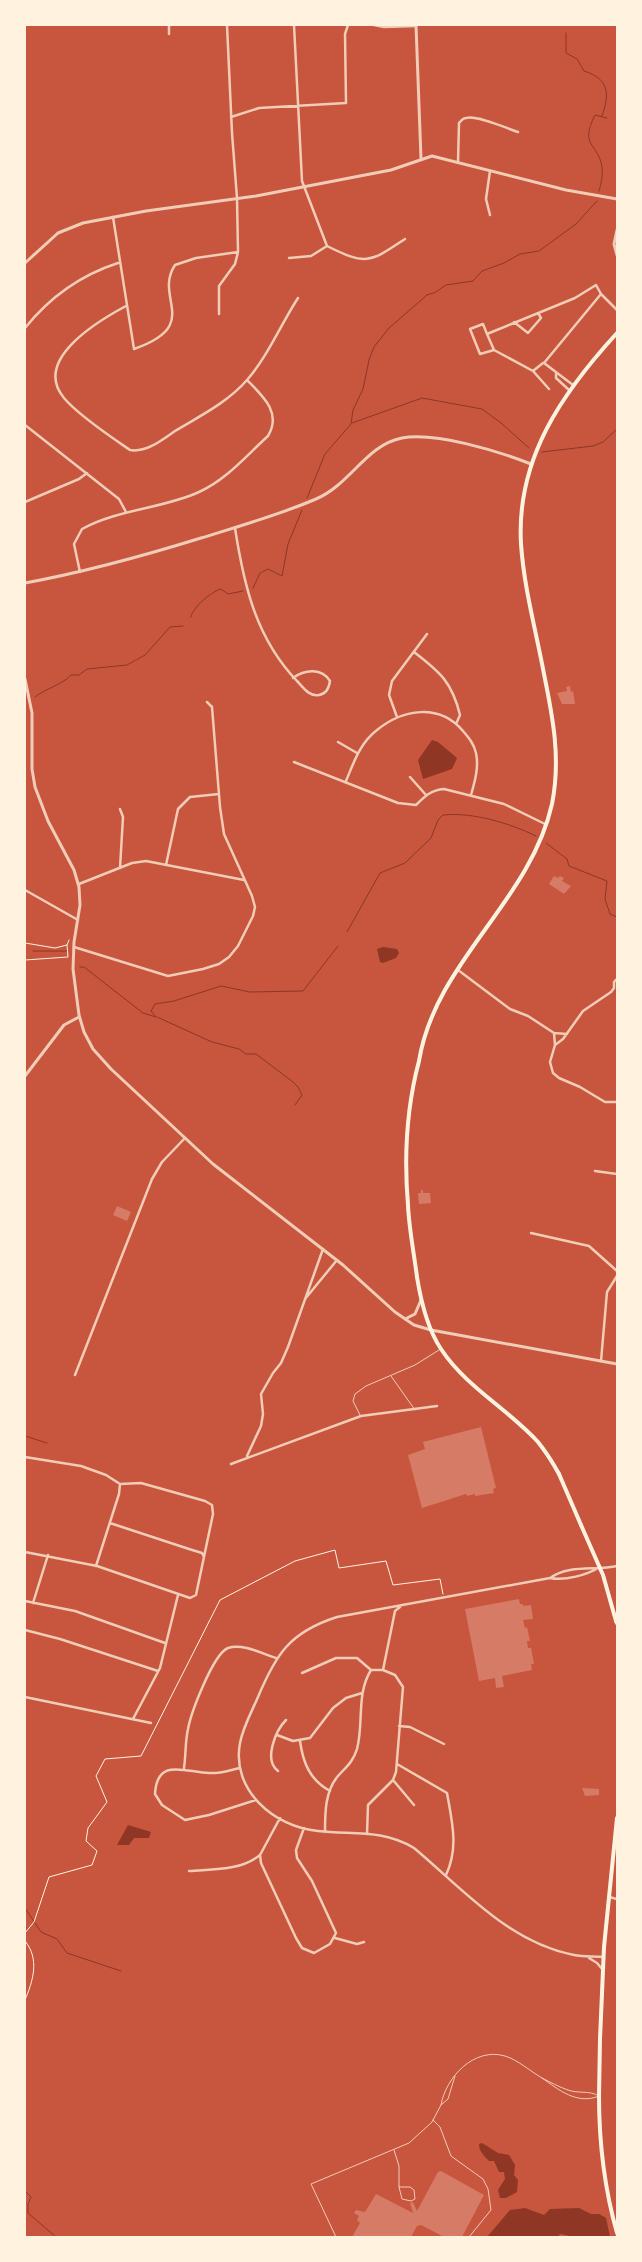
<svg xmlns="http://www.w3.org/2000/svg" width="642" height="2262" font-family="'DejaVu Sans',sans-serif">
<rect width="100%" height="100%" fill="#c8553d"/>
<path fill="#8f3625" d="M432,740L438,742L457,758L452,769L423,779L418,760Z
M383,947L397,949L399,953L396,958L383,963L380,962L377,949Z
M128,1825L151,1832L149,1838H134L129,1845H117Z
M482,2143L498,2153L509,2155L515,2165L514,2175L518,2180L517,2192L506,2198H500L498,2190L505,2179L504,2172H499L494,2161H489C484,2156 479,2151 479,2144Z
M525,2208L544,2215L550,2209L579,2208L591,2214H599L606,2218L610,2237H575L560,2234L558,2237H487L510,2210Z"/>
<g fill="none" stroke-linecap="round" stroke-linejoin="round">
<path stroke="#8f3625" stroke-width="1" d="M566,33V53L577,59L584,71C609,79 610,93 602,116
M599,191C601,184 603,175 602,167C598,142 579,147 595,115L607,118
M352,423L422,398L482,409L501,423L529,448
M542,452L593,446L603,442L617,429
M307,498L325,454L351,424L353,410L363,389L369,360L374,347L389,328L427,295L436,292L446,285L473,281L482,271L504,263L520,254L539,251L576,224L597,201
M253,588L260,573L268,569L282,576L288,544L302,510
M191,617C192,608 212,591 221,589L228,594L243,591
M35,697C46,688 62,685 71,675H79L87,669L127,665L145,655L170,627L183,626
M546,843L567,859L569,866L607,881L605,899L610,914L617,917
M347,932L380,873L405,863L431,838L438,820L443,815C473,812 509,823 536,836
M33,951H67
M80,967H84L143,1013L156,1017L151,1011L155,1004L174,1001L221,986L250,992L303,991L338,946
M157,1017L212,1042L239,1049L246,1054H256L293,1082L298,1087L302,1095L295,1105
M25,1436L47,1443
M25,1908L41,1932L57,1939L67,1953L121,1971
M25,2191L31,2197L28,2204V2213L56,2237"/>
</g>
<path fill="#d67c66" d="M570,686L571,692L573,691L575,704H562L557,693L567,691L566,687Z
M554,876L558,878L560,876L564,878L562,881L571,886L564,894L549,884Z
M421,1190H423V1193H430L431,1203L419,1204L418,1193H421Z
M117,1206L131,1212L127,1221L113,1215Z
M481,1427L496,1488L493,1489L494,1493L475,1496V1494L467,1496L466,1494L422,1508L408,1455L425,1449L423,1442Z
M519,1599L520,1604H523V1606L531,1605L533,1619L523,1620L525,1628L527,1627L530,1641H527L528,1648H531L534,1664H531L532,1670L502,1676L504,1687L496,1688L495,1678L479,1681L465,1609Z
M582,1788L599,1789V1795L585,1796Z
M441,2171L484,2195L462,2237H444L421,2225L417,2226L411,2237H352L360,2223L357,2220L359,2216L354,2213L356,2210L365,2212L376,2194L413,2213L410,2203L413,2202L417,2211L438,2172Z"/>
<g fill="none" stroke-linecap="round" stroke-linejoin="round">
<path stroke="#fff3e0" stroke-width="1" d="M25,943L55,948L67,945L69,940
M25,960L68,957L67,945
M25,1933L34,1922L49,1877L92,1865L97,1851L86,1841L88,1828L107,1802L96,1776L105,1759L141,1756L220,1600L295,1561L335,1550L339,1568L386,1561L393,1585L440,1579L443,1594
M25,1941C40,1959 33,1981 25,2000"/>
<path stroke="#f1ccb7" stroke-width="1" d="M391,1376L415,1410
M360,1415L353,1401L355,1394L366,1386L415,1365L439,1350
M455,2076L448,2099L441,2105C446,2077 474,2047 505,2056C518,2060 530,2071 542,2078
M542,2078C550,2082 559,2087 568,2090C579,2094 589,2090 599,2096C577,2105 559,2090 542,2078Z
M433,2120L440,2127L451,2156L483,2179L488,2189L491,2210L469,2237
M394,2150L399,2166V2187H410L414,2190L415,2199L411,2201L402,2199L399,2187
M336,2237L311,2184L409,2143L432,2122L441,2105"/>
<path stroke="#f1ccb7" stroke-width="2.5" d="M169,25V34
M294,25L302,181L327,246C367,266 370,262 405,239
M374,25L384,27L416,26
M231,117L259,108L346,103L345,34L348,25
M458,162L459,123C461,121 463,118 466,118C477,115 506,128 518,132
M490,215L486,199L490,171
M113,217L134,349C203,325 153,298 175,265L196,258L238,252
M289,258L311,256L327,246
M601,294L617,310
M126,306C98,321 32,360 64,398C78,415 111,437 130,450C146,453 162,440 175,431C200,416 228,402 247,380C268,356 281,324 298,298
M219,314V286L235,264L238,252L237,198L232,133L227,25
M514,322L528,333L541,318L538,313
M25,328C49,298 81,275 118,263
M487,334L494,350
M533,371L543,363
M556,374V378L569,390
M549,389L533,371L494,350L480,354L470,329L483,324L487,334L575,298L596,285L601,294L544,363L573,385
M25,425L119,499L126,512
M25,502L79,479L87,473
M235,528C244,586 256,638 297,681C303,687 309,697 319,695C326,694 329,688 330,681C322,668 305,669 293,678
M80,572L74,544L82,529C118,509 162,509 199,492C226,480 247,455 268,436C282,413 263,396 247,380
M414,652C440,672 452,682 460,715L456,724
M397,717L389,695L392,681L427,634
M338,742L357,753
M294,762L398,803L416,805C425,796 431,790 444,789L504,804L545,824
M410,777L426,795
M346,781C354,762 360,743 377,730C403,709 439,703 463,731C469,738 474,744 476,753C479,767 475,781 471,795
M120,809L123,817L120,868
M166,865L178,809L190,797L219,794
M79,884L132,863L146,861L244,880
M25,890L78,920
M74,947L168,976L203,969L219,964L229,957L238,946L253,916L255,907L252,896L224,834L220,807L212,707L207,702
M458,970L510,1009L528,1016L554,1033L567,1034
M617,979L614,982V988L611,992L583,1011L563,1039L555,1045L550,1062L553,1073L559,1078L580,1087L605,1102H617
M554,1033L555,1045
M595,1171L617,1174
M531,1233L589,1246L617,1271
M305,1299L337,1260
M601,1361L607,1292L617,1276
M75,1375L152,1179L162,1162L185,1138
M247,1456L261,1426L263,1414L261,1394L273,1373L281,1363L288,1347L323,1249
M25,1457L81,1466L106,1475L120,1484L141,1483L205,1501L212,1505L213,1514L196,1595L190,1598L97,1566L25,1552
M231,1464L361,1416L437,1406
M110,1523L189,1549L202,1553L204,1557
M96,1566L119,1494L120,1484
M600,1567C587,1575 565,1581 550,1578L337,1617C290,1632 276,1654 258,1697C252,1711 243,1727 240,1743C231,1790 274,1827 318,1831C353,1835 382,1829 414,1848C463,1889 508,1942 574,1955C584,1957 593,1956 604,1957
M550,1578C569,1564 596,1571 617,1566
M25,1601L75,1611L165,1643
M33,1603L48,1555
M25,1630L60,1639L158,1671
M302,1673L336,1658H357L371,1670
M25,1697L151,1723
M133,1719L160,1668L178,1595
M399,1726L410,1727L444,1744
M277,1735L293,1741L310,1738L333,1708L346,1698L362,1693
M300,1741C303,1763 310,1780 330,1791
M397,1764L447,1793C452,1822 459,1847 446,1875
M184,1768C186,1755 185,1742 188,1729C191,1713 213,1654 228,1648C243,1643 263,1654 276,1658
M240,1768C230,1770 219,1774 209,1773C187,1773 157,1756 155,1794L162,1805L185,1820L209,1815L256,1800
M278,1771C263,1760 276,1730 286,1720
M393,1780L414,1805
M280,1818L260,1855L261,1863L296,1938L302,1948L314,1953L330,1944L336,1933L312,1881L297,1858L296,1850L304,1828
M325,1832C325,1813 325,1791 338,1776C346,1767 353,1762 357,1749C364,1723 356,1694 371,1670H383
M367,1834L368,1805L393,1780L396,1772L403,1687L395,1675L383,1670L395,1611L400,1607
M189,1871C213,1869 240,1871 260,1855
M609,1897L617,1899
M335,1938L357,1944L364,1942
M589,1958L597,1963L603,1970"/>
<path stroke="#f1ccb7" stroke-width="3" d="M416,25L421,159
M617,230L614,244L617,255
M25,263L58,233L83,223L146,211L256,196L391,170L432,156L566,190L617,199
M25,583C85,572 143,556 201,538C240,526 279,515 316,499C351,484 366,445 402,438C436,432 498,451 531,464
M25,679L32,713V769L35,787L48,821L74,870L79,887L80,905L74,942L73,969L79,1015L84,1032L93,1049L111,1069L213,1164L343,1265L395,1312L414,1325L431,1330L617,1364
M25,1076L64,1025L79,1017
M405,1319L415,1314L421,1300"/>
<path stroke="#fff3e0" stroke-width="4" d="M419,1061C435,962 530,902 552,804C561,759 553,718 544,674C536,631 524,588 521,544C516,459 562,393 617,333
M417,1277C421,1302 427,1328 441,1349C466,1387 508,1409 538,1442C546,1452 553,1463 559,1474
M581,1525L603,1575L616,1621
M600,2039L604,1947L617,1818
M599,2096C599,2144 604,2187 617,2233"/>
<path stroke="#fff3e0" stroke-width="4" d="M417,1277C414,1253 409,1229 408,1205C404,1158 407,1106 419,1061
M559,1474L581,1525
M616,1621L617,1623
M599,2096L600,2039"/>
</g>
<rect width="642" height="2262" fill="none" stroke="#fff3e0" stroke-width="52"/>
</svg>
